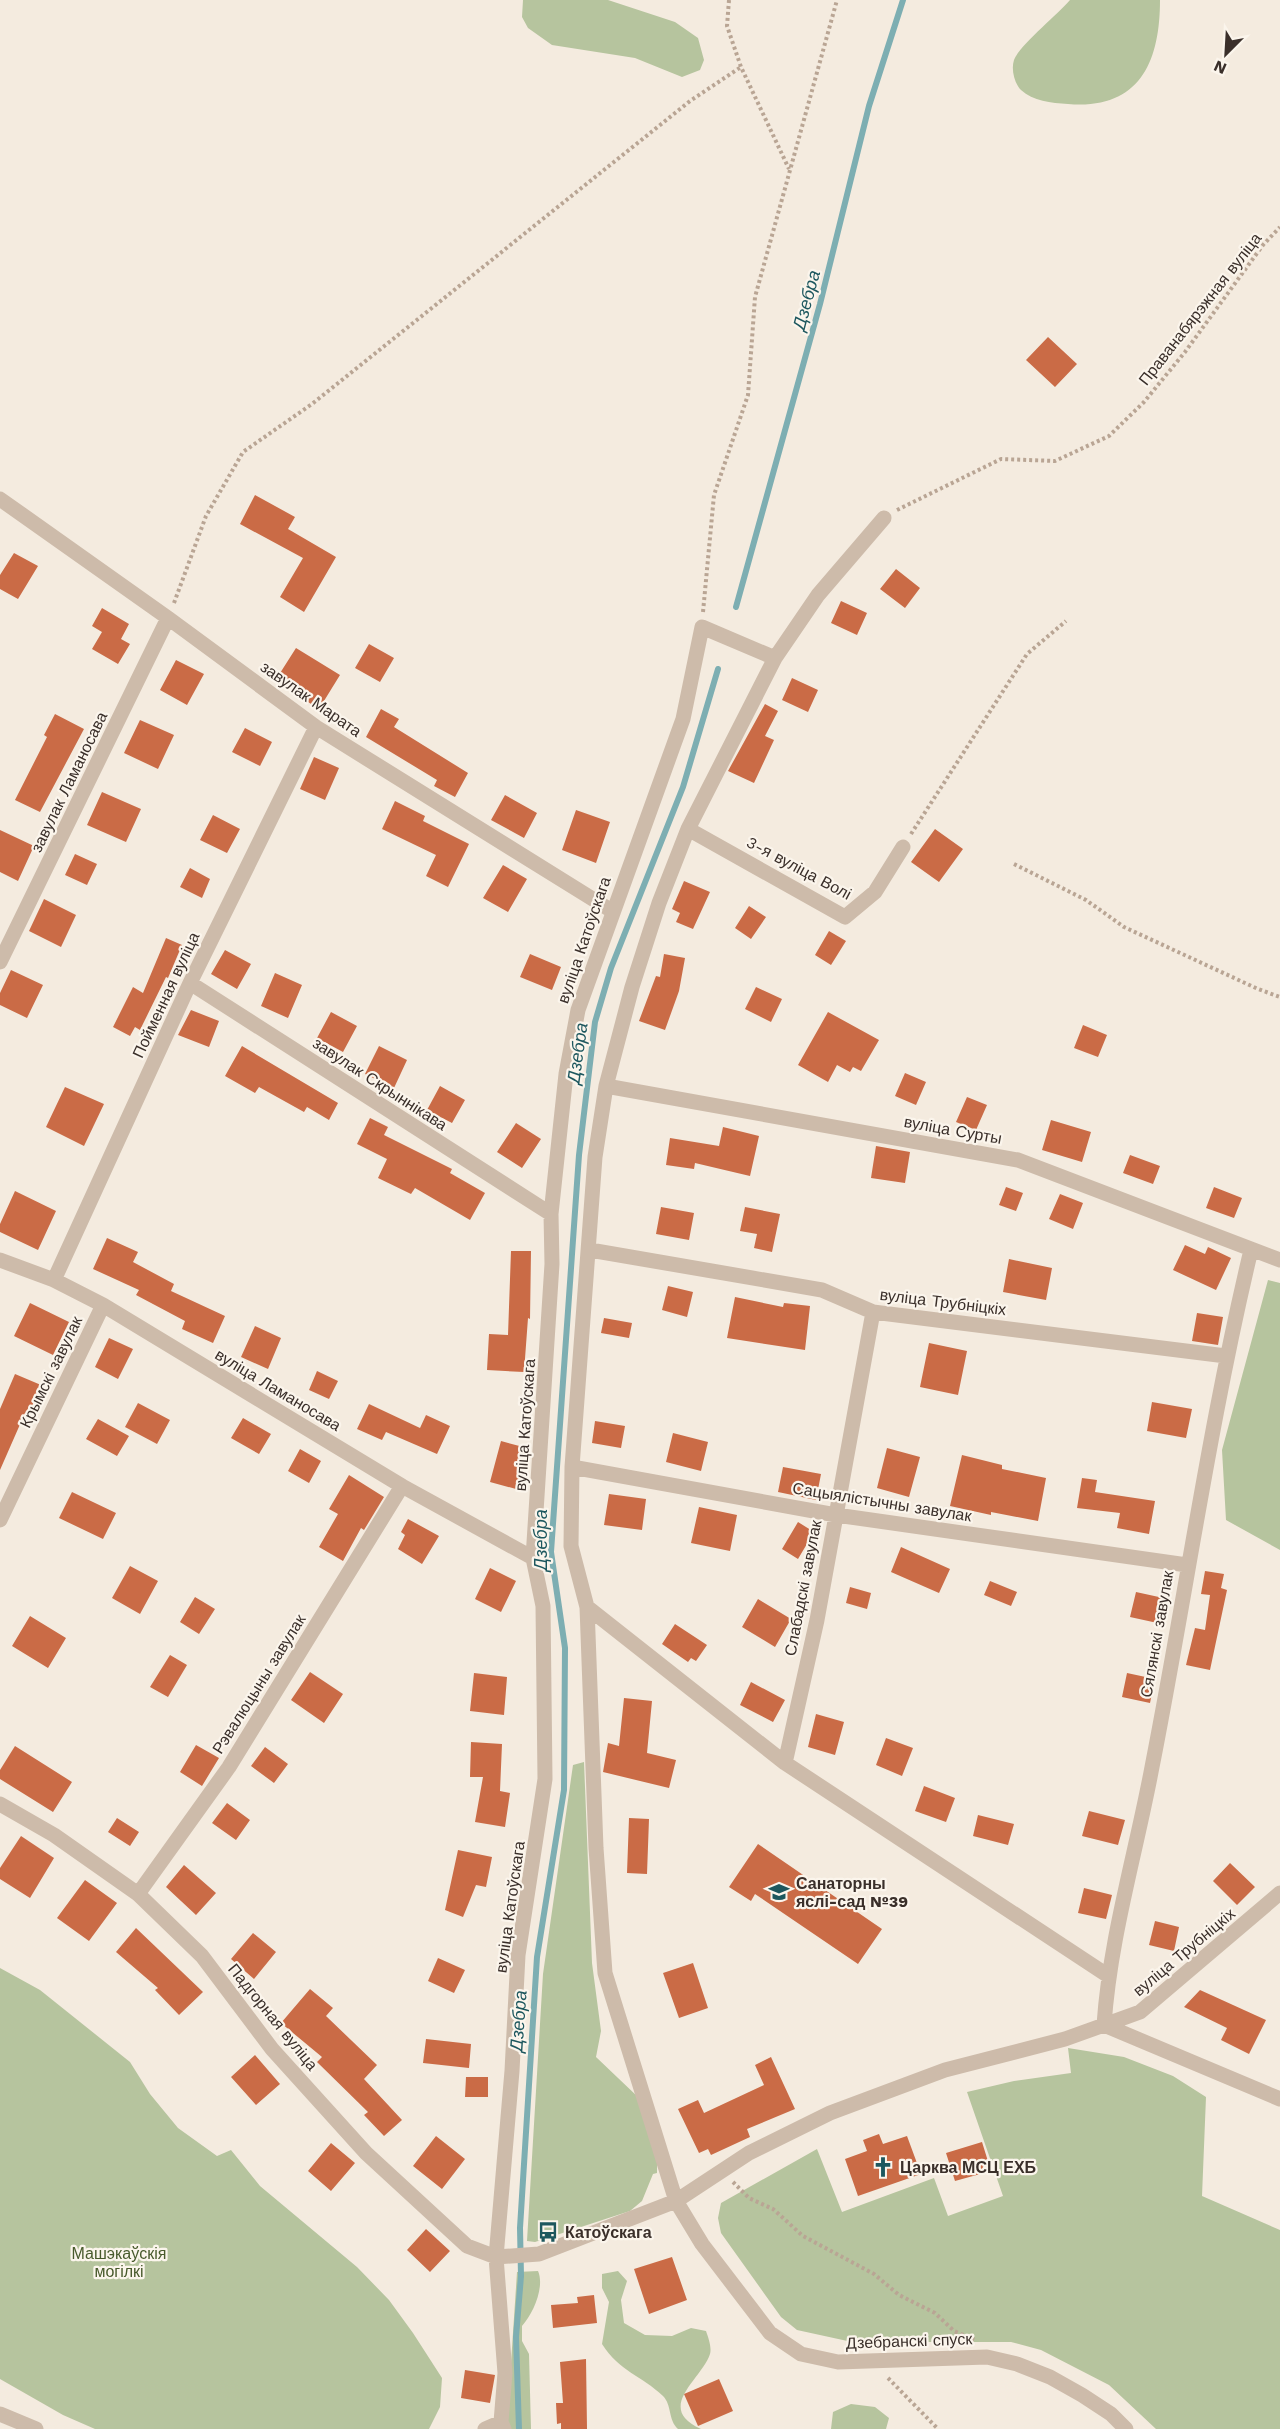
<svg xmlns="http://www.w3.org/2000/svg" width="1280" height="2429" font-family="'Work Sans',sans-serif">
<rect width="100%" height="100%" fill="#f4ebdf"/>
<path fill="#b6c49e" d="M523,0H608L675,22L698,38L704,60L700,70L682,77L635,58L552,45L528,28L522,17Z
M1070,0H1160C1160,63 1139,110 1068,104C1051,103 1033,101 1021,90C1014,83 1011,69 1014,60C1019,46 1057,15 1070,0Z
M1268,1280L1280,1283V1550L1226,1520L1222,1450Z
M584,1762L592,1963L601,2031L596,2057L639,2098L657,2160V2173L653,2174L642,2201L630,2211L535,2242L527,2241L543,1974L573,1765Z
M0,1968L40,1990L130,2062L150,2094L178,2128L217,2156L231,2150L260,2186L357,2267L389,2300L413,2333L442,2378L440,2407L429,2429H95L63,2415L0,2379Z
M1068,2048L1124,2057L1173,2076L1206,2097L1202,2196L1280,2230V2429H1156L1109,2385L1041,2350L1011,2342H852L797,2330L781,2317L721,2233L718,2218L721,2203L817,2149L842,2212L934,2178L948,2216L1003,2196L967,2092L1014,2081L1071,2073Z
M538,2271C545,2287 533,2314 522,2326V2341L529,2354L531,2429H510L507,2424L517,2272Z
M618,2271L627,2281L621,2300L624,2323L645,2335L672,2336L691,2328L706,2331C708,2337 712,2347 710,2354C702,2379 654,2408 701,2429H678C668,2420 672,2405 663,2396C641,2375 620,2372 602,2344L609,2302L602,2288V2274Z
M851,2404L875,2407L889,2418L886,2429H831L833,2412Z"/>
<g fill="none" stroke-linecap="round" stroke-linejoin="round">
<path stroke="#7daeb2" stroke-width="6" d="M736,607L820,304L869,106L903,0
M519,2429L516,2337L521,2276L520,2228L537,1957L564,1790L565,1648L551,1552L579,1155L595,1022L611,968L683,787L718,669"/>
</g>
<path fill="#ca6b46" d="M1048,337L1077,364L1055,387L1026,360Z
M255,495L295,517L288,529L336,557L304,612L280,597L303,558L240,524Z
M14,553L38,566L18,599L0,589V575Z
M896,569L920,588L905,608L880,589Z
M841,601L867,613L857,635L831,623Z
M102,608L129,624L121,639L130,644L118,664L92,649L102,632L92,626Z
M369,644L394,658L380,682L355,668Z
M296,648L340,675L319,709L275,681Z
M176,660L204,674L187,705L160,690Z
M792,678L818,690L808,712L782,700Z
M765,704L778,711L765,736L774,740L754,783L728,771Z
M381,709L399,719L394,727L468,773L455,797L434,786L437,780L366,737Z
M55,714L84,729L40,812L15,800L47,737L44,735Z
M140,720L174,735L158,769L124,753Z
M245,728L272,742L260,766L232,752Z
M314,757L339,768L325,800L300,789Z
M102,792L141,809L126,842L87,825Z
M505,795L537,813L524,838L491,820Z
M395,801L425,816L423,821L469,844L448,887L426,876L436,855L382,829Z
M576,810L610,822L596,863L562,850Z
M213,815L240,829L227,853L200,840Z
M935,829L963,849L939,882L911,862Z
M0,830L34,846L18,881L0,872Z
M75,854L97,864L87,885L65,875Z
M503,865L527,879L508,912L483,898Z
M190,868L210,879L202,898L180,887Z
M684,881L710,892L693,929L676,922L680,913L672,909Z
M44,899L76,915L61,947L29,931Z
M749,906L766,917L751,939L735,928Z
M829,931L846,941L831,965L815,955Z
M166,938L182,945L168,978L166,977L140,1030L135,1027L130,1036L113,1027L133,987L143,993Z
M225,950L251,964L237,989L211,974Z
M530,954L561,967L552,990L520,977Z
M664,954L685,958L679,991L665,1030L639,1021L656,976L660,977Z
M11,970L43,985L27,1018L0,1005V993Z
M275,973L302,985L288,1018L261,1006Z
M756,987L782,999L771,1022L745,1009Z
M191,1010L219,1021L209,1047L178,1035Z
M331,1012L357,1026L343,1052L317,1038Z
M828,1012L879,1040L861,1071L853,1067L850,1072L837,1065L828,1082L798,1065Z
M1083,1025L1107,1035L1098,1057L1074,1048Z
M242,1046L338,1103L329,1120L307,1107L304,1112L259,1087L255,1093L225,1076Z
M379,1046L407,1060L394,1088L365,1074Z
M905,1073L926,1082L916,1105L895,1096Z
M440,1086L465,1100L452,1123L427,1110Z
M65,1087L104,1104L84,1146L46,1127Z
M967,1097L987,1105L976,1130L956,1122Z
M370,1118L388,1127L384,1135L452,1169L450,1173L485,1193L470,1220L415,1188L411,1194L378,1178L387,1159L357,1144Z
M1051,1120L1091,1132L1082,1162L1042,1150Z
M516,1123L541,1139L522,1168L497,1152Z
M723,1127L759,1136L750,1176L695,1163L694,1169L666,1165L670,1138L719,1146Z
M876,1146L910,1152L905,1183L871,1178Z
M1130,1155L1160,1166L1153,1184L1123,1173Z
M1006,1187L1023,1193L1016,1211L999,1205Z
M1214,1187L1242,1198L1234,1218L1206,1208Z
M15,1191L56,1211L38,1250L0,1232V1224Z
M1060,1194L1083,1203L1073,1229L1049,1219Z
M661,1207L694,1213L689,1240L656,1234Z
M745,1207L780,1214L772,1252L754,1248L757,1234L740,1231Z
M107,1238L138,1252L133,1262L174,1284L171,1291L225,1316L213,1343L182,1329L185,1321L136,1295L139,1290L93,1269Z
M1185,1245L1205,1254L1208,1247L1231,1258L1216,1290L1173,1270Z
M511,1251H531L530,1319L528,1318L524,1372L487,1370L489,1334L508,1335Z
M1009,1259L1052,1268L1046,1300L1003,1292Z
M668,1286L693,1292L687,1317L662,1310Z
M735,1297L783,1307L784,1303L810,1306L805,1350L727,1338Z
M30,1303L69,1322L53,1355L14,1336Z
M1197,1313L1223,1317L1218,1345L1192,1341Z
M604,1318L632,1323L629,1338L601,1333Z
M255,1326L281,1338L268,1369L241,1357Z
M109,1338L133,1349L118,1379L95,1367Z
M929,1343L967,1351L958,1395L920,1387Z
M317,1371L338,1381L329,1399L309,1390Z
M15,1374L41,1385L28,1415L25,1413L0,1470V1409Z
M1152,1402L1192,1409L1186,1438L1147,1431Z
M138,1403L170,1420L157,1444L125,1427Z
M369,1404L420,1428L426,1415L450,1426L437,1454L386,1432L382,1440L357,1429Z
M243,1418L271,1434L259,1454L231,1438Z
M98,1419L129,1436L117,1456L86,1439Z
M595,1421L625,1426L621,1448L592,1443Z
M673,1433L708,1442L701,1471L666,1462Z
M501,1441L527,1448L516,1489L490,1482Z
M887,1448L920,1457L909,1497L877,1488Z
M300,1449L321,1461L309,1483L288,1471Z
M962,1455L1002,1465V1469L1046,1478L1038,1521L991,1512V1515L950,1506Z
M783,1467L821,1474L816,1500L778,1492Z
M349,1475L384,1497L364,1530L361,1528L343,1561L319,1547L338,1514L329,1509Z
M1082,1478L1097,1480L1095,1492L1155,1501L1149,1534L1117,1528L1120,1513L1077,1508Z
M72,1492L116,1513L103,1539L59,1518Z
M609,1494L646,1499L642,1530L604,1525Z
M699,1507L737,1515L730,1551L691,1543Z
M408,1519L439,1536L422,1564L398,1549L405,1535L401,1532Z
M798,1522L814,1532L798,1559L782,1549Z
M901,1547L950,1569L939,1593L891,1572Z
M130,1566L158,1581L140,1614L112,1598Z
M490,1568L516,1581L501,1612L475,1599Z
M1205,1571L1224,1574L1221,1588L1227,1590L1210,1670L1186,1665L1195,1628L1205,1630L1210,1595L1201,1594Z
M990,1581L1017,1592L1011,1606L984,1595Z
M850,1587L871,1593L867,1609L846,1603Z
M1136,1592L1168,1599L1162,1624L1130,1617Z
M195,1597L215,1609L199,1634L180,1622Z
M758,1599L791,1619L775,1647L742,1627Z
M30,1616L66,1638L48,1668L12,1646Z
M675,1624L707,1645L696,1661L691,1658L688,1662L662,1644Z
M170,1655L187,1665L168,1697L150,1687Z
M310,1672L343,1694L324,1723L291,1700Z
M474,1673L507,1677L504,1715L470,1711Z
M1127,1673L1155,1679L1150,1703L1122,1697Z
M751,1682L785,1700L773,1722L740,1705Z
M624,1698L652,1701L647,1753L676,1760L669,1788L603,1772L608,1743L619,1746Z
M816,1714L844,1722L835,1755L808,1747Z
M886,1738L913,1748L902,1776L876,1765Z
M471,1742L502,1744L500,1791L510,1793L505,1827L475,1822L483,1777H470Z
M196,1745L219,1758L202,1786L180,1772Z
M15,1746L72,1782L53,1812L0,1779V1770Z
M265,1747L288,1764L274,1783L251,1766Z
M924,1786L955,1798L946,1822L915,1811Z
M227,1803L250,1820L236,1840L212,1823Z
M1089,1811L1125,1820L1118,1845L1082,1836Z
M978,1815L1014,1824L1008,1845L973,1836Z
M117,1818L139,1832L130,1846L108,1832Z
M629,1818L649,1819L647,1874L627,1873Z
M21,1836L54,1858L30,1898L0,1879V1868Z
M758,1844L882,1929L858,1964L755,1894L751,1901L729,1887Z
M458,1850L492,1857L486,1887L476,1885L463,1917L445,1910Z
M1230,1863L1255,1887L1237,1905L1213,1881Z
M184,1865L216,1893L196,1915L166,1887Z
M85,1880L117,1903L89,1941L57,1918Z
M1084,1888L1112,1895L1106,1919L1078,1913Z
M1155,1921L1179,1927L1174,1951L1149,1945Z
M136,1928L203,1992L179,2015L155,1990L158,1988L116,1952Z
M253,1933L276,1952L254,1979L231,1959Z
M438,1958L465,1970L454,1993L428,1981Z
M693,1963L708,2008L679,2018L663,1973Z
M310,1989L333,2008L326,2016L377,2065L364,2079L402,2120L384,2136L364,2115L368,2112L317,2062L322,2057L281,2023Z
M1200,1990L1266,2020L1249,2054L1221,2040L1227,2028L1184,2007Z
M426,2039L471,2044L469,2068L423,2063Z
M255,2055L280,2084L256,2105L231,2077Z
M771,2057L795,2109L747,2129L750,2137L711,2155L708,2149L699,2153L678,2109L698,2100L704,2113L764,2085L755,2065Z
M466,2077H488V2097H465Z
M879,2134L883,2144L907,2136L921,2174L858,2196L845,2159L867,2151L863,2140Z
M436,2136L465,2159L442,2189L413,2166Z
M982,2142L991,2171L955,2181L946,2153Z
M331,2143L355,2163L331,2191L308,2171Z
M426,2229L450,2251L430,2272L407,2250Z
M672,2257L687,2300L649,2314L634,2269Z
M594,2295L597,2323L553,2328L551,2305L578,2303L577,2297Z
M586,2359L587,2429H561V2423L557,2424L556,2403H563L560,2362Z
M465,2370L495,2375L490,2403L461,2398Z
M719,2379L733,2411L698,2426L684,2394Z"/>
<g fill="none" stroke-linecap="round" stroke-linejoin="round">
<path stroke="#b9a594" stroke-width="4" stroke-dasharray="3 3" stroke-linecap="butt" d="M729,0L727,26L741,67L789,169
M897,510L1001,459L1055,461L1109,436L1144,402L1185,352L1263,245L1280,227
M174,603L206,516L243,452L312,404L690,101L741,67
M703,612L714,495L748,395L755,297L837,0
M911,834L1027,654L1066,621
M1014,864L1086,900L1124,927L1258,989L1280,997
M733,2182L749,2198L773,2209L803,2236L874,2274L899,2295L935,2313L954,2331L975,2340
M888,2378L938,2429"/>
<path stroke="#cdbbaa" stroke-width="15" d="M0,499L168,618L316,727L612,911
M884,518L818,595L775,658L688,829L659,903L632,987L606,1086L595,1157L572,1467L571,1546L587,1607L596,1848L605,1973L676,2201L702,2244L770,2333L801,2354L838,2362L987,2357L1017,2364L1050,2377L1082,2395L1111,2414L1126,2429
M688,829L845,917L875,892L903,847
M0,962L168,618
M190,983L551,1214
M606,1086L1018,1160L1280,1260
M590,1250L822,1290L873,1312L1226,1356
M0,1260L54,1280L103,1305L402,1486L533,1558
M54,1280L190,983L316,727
M572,1467L836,1515L1187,1565
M0,1520L103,1305
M587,1607L785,1763L1107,1975
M785,1763L817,1620L873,1312
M0,1804L54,1835L138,1894L202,1956L272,2049L366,2153L467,2246L496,2257L539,2254L676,2201L749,2153L830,2113L945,2070L1065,2039L1140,2012L1280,1893
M138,1894L229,1767L402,1486
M1104,2025C1110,1937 1136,1853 1152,1767C1186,1594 1210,1421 1251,1250
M1104,2025L1280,2099
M0,2414L36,2429
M485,2429L501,2422
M504,2429L501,2422L505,2373L496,2257L512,2071L518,1955L545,1779L543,1606L533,1558L552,1264L551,1214L566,1074L578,1010L683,719L702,627L775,658"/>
</g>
<defs>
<g id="school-bare" transform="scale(1.62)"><path d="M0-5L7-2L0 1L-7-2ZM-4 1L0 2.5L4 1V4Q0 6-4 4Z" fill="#1d575e" stroke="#fbf5ec" stroke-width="2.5" paint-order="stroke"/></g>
<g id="church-bare" transform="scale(1.62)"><path d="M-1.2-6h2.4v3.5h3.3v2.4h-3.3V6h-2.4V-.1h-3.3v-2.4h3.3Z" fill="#1d575e" stroke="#fbf5ec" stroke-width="2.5" paint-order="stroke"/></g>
<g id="bus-bare" transform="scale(1.62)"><path d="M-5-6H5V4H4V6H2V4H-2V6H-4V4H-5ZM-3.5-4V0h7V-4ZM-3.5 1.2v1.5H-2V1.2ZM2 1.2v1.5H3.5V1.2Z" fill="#1d575e" stroke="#fbf5ec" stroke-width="2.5" paint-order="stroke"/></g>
</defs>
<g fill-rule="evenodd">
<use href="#school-bare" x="779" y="1892"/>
<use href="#church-bare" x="883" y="2167"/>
<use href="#bus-bare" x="548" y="2232"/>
</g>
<g text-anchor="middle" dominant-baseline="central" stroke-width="4.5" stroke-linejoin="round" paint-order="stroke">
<g font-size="16" fill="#3a2f2a" stroke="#fbf5ec">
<text transform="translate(1200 309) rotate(-52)">Праванабярэжная вуліца</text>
<text transform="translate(311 699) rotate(35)">завулак Марата</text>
<text transform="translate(69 782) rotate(-64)">завулак Ламаносава</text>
<text transform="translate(799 868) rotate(28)">3-я вуліца Волі</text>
<text transform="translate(584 940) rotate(-71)">вуліца Катоўскага</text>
<text transform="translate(166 995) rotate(-65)">Пойменная вуліца</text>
<text transform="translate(380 1084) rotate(33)">завулак Скрыннікава</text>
<text transform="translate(953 1130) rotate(10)">вуліца Сурты</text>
<text transform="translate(943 1302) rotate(7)">вуліца Трубніцкіх</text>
<text transform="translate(51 1372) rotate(-64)">Крымскі завулак</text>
<text transform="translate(278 1390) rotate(31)">вуліца Ламаносава</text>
<text transform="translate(525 1425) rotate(-86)">вуліца Катоўскага</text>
<text transform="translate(882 1502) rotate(9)">Сацыялістычны завулак</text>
<text transform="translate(803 1588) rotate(-79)">Слабадскі завулак</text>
<text transform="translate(1157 1634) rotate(-80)">Сялянскі завулак</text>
<text transform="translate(259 1684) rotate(-58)">Рэвалюцыны завулак</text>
<text transform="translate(510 1907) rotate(-82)">вуліца Катоўскага</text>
<text transform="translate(1184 1952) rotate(-40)">вуліца Трубніцкіх</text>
<text transform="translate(273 2017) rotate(51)">Падгорная вуліца</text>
<text transform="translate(909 2341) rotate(-2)">Дзебранскі спуск</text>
</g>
<g font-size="16" font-weight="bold" fill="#3a2f2a" stroke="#fbf5ec" text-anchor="start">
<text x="796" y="1883">Санаторны<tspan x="796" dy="18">яслі-сад №39</tspan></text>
<text x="900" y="2167">Царква МСЦ ЕХБ</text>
<text x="565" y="2232">Катоўскага</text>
</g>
<g font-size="16" fill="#485a2c" stroke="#fbf5ec">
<text x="119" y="2253">Машэкаўскія<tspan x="119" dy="18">могілкі</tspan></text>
</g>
<g font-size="18" font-style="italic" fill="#1d575e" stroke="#fbf5ec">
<text transform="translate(806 300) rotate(-75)">Дзебра</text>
<text transform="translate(577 1053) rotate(-82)">Дзебра</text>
<text transform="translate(540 1540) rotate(-90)">Дзебра</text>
<text transform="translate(518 2021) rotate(-86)">Дзебра</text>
</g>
</g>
<g transform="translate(1226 54) rotate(204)" stroke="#fbf5ec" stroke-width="4.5" paint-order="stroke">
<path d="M0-4.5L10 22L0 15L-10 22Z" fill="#3a2f2a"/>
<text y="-9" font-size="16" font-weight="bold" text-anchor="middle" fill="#3a2f2a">N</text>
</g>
</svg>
